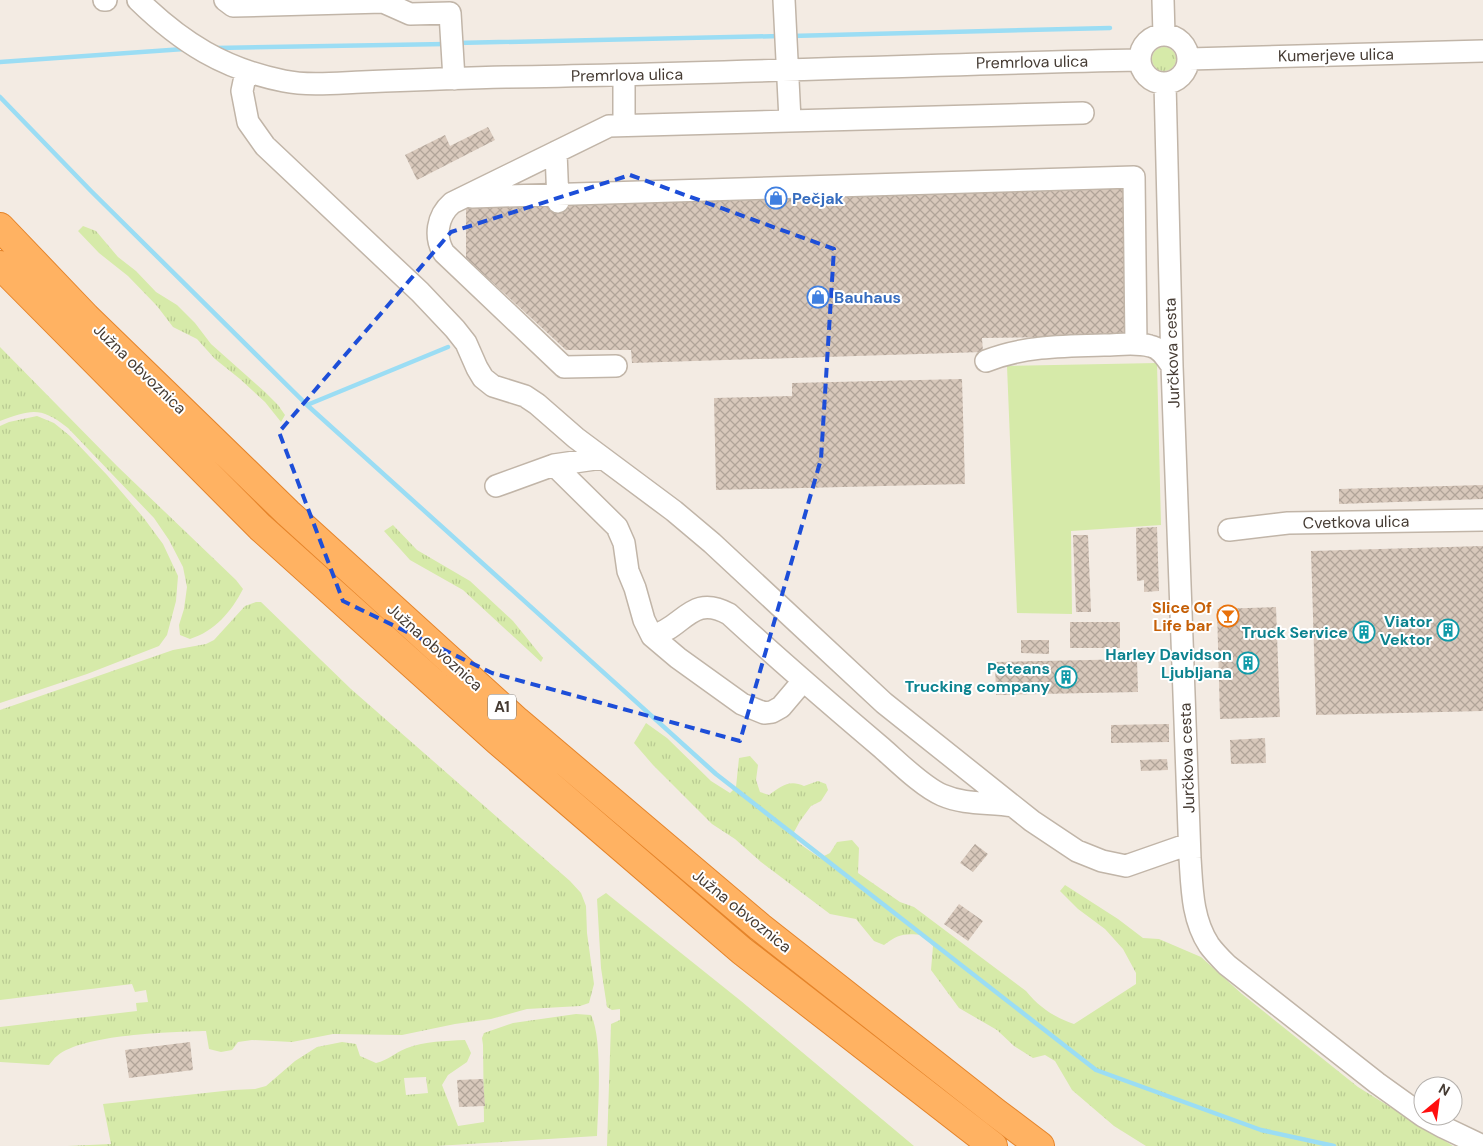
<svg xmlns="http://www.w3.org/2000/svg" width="1483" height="1146" font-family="'DM Sans',sans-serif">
<defs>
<pattern id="grass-tufts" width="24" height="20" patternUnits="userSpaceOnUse" patternTransform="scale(1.25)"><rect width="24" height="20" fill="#d6eaa9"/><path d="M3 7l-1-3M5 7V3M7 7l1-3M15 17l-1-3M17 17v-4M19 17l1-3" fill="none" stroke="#b9ca92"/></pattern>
<pattern id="building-cross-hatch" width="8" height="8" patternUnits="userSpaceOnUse" patternTransform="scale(1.25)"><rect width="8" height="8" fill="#d8c8bb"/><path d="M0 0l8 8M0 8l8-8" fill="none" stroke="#b1a499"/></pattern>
</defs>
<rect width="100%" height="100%" fill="#f3ebe3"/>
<path fill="url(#grass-tufts)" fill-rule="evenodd" d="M1152 59a12 12 0 1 1 24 0a12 12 0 1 1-24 0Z
M83,226L96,231L118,257L136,271L156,292L177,305L195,323L211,344L265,392L278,405L285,415L281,422L265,402L240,379L215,359L197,339L173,327L157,306L128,276L99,253L78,231Z
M0,347L117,466L236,580L243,589C231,612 215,631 190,639L180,635L179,625L184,609L187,587L183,567L169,540L154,518L68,428C40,406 31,410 0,421Z
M37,416L54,423L70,436L107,475L143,517L163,544L178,576L176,601L167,635L159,646L87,674L0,703V426L9,422Z
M393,525L417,550L470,581L513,621L543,658L541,662L463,590L410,560L384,531Z
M256,602H261L351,689L570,881L581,893L586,906L587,933L594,984L589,1003L580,1006L527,1009L491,1019L455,1024L402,1035L333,1034L292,1042L252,1040L238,1042L232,1050L221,1052L209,1049L206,1031C171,1032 83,1034 57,1056C54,1058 52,1062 49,1065L0,1062V1027L137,1011L136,1003L148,1002L146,990L135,992L132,984L0,1000V710L173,650L206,644L214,640L245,606Z
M646,723L667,738L711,781L730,793L736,787L739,758L750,756L758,765L756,780L760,792L769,795C780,787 789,779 804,786L818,781L826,784L828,790L821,801L811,806L800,821L794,832L797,842L820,858L830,853L837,842L852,840L859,848L858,873L900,902L914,907L1026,991C1040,1008 1054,1017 1074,1024L1136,984V973L1123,949L1105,929L1078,909L1060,891L1065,885L1118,919L1143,938L1159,939L1201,957L1242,994L1358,1087L1453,1146H1146L1114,1126L1072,1090L1055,1061L1045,1055L1033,1058L1014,1046L997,1030L959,1008L931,970L933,946L923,935C905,933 898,934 884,945L874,941L856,919L830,914L761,862L735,839L712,824L653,765L634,743Z
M606,893L741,1001L914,1146H607L611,1024L620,1020V1009L612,1010L607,1007L601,968L597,899Z
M576,1014L591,1015C603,1039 598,1107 597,1136L436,1146H67L111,1144L103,1104L233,1090L255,1089L266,1086L295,1061L317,1047L342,1042L356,1044L360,1056L376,1063C389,1060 394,1053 407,1048C425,1041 446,1041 465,1040L471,1053L467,1062L448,1075L442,1085L458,1126L484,1122L483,1045L482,1038L484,1033L513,1023ZM426,1077L428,1093L406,1095L404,1078Z"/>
<path fill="#d6eaa9" d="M1157,363L1161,525L1071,531L1072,614L1017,613L1007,366Z"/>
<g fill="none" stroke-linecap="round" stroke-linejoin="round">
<path stroke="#9bddf4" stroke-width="4.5" d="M791,36L1110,28
M456,43L781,36
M216,48L446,44
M0,62L184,49
M0,97L91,191L307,405L716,774L1096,1070L1261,1130L1334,1146
M307,405L448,347"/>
</g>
<path fill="url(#building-cross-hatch)" d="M488,127L495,140L417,180L405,155L445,135L450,146Z
M1124,187L1128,336L982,338L983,352L632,363L631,350H566L466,258V205Z
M962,379L965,484L716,490L714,398L792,396V383Z
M1483,485V499L1339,504V489Z
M1157,527L1159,591L1144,592V580L1137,581L1136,528Z
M1073,535H1088L1091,612H1076Z
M1483,546V711L1316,715L1311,551Z
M1276,607L1280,717L1220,719L1217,609Z
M1070,622H1120V648H1070Z
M1021,640H1049V654L1021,653Z
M1137,659L1138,692L996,695L995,662Z
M1169,724V742L1111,743V725Z
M1265,738L1266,763L1231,764L1230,740Z
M1167,759L1168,770L1141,771L1140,760Z
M975,844L988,854L973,872L960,863Z
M959,904L983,921L968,941L944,924Z
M190,1042L193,1070L129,1078L125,1050Z
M483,1079L485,1106L459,1107L457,1080Z"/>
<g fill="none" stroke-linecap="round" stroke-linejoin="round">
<g stroke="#c1b5a8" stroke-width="24">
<path id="minor" d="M104,0H106
M138,0C182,43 224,69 284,81C309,86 337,83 362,82C410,80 458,78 506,77C717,74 929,64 1140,60
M225,0L233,6L383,2L410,14L450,13L454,79
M784,0L790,120
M1163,0L1164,35
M1140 59a24 24 0 1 1 48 0a24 24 0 1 1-48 0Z
M1189,59L1483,51
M246,72L242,91L248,122L265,146L420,292L455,329L466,343L477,368L483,378L493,386L525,396L537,404L576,438L674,511L712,543L884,703L1032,821L1077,851L1102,861L1126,866L1189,844
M624,75V125
M1165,83L1172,366L1190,858C1192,888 1192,919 1209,945C1214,952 1221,959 1227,965L1377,1083L1423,1116
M556,152L558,202
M472,197L1134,177L1136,344
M986,361C1024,346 1063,346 1104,345C1119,345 1135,342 1150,346C1161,348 1166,358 1172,366
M616,366L564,367L444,253C434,237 437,216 452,203L609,126L1083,113
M554,465L617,527L624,543L628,571L635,588L644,620L652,636L678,658L742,704L764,713L772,712L781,707L803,681
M496,486L554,465L602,458
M1229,530L1288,523L1483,520
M652,636C684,628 691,593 729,614C779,660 830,704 882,748C898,762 923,787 942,795C965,805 989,802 1013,806
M1423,1116L1443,1127L1483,1146"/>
</g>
<g stroke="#e5842a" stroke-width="30">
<path id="highway" d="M0,227L86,317L288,513L517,721L760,927L995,1112L1040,1146
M0,265L260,527L498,741L742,951L993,1146"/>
</g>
<use href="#minor" stroke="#fff" stroke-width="21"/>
<use href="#highway" stroke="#ffb262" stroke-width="28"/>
</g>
<path fill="none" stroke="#1d4ed8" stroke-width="4" stroke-dasharray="10 6" stroke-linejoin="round" d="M630,175L834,249L821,459L740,741L492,673L343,601L279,432L451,232Z"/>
<defs>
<g id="shop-ring" transform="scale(1.125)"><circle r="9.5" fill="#fff" stroke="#3f7fe0" stroke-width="1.5"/><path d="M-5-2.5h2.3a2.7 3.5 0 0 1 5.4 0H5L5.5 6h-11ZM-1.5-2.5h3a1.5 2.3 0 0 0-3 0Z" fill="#3f7fe0"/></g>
<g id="bar-ring" transform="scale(1.125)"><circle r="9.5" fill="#fff" stroke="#e8710a" stroke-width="1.5"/><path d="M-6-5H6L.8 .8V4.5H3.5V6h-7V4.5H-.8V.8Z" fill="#e8710a"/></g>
<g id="building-ring" transform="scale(1.125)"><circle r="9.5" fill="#fff" stroke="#0f9aa8" stroke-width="1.5"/><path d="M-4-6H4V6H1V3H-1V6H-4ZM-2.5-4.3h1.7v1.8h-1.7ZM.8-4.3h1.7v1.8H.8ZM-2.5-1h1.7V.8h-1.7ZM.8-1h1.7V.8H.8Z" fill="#0f9aa8"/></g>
</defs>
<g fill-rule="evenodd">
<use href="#shop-ring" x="776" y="198"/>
<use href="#shop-ring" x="818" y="297"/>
<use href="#bar-ring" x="1228" y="616"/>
<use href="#building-ring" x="1448" y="630"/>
<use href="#building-ring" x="1364" y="632"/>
<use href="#building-ring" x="1248" y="663"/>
<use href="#building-ring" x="1066" y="677"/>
</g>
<g text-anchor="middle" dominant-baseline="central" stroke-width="4" stroke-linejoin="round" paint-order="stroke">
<rect fill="#fff" stroke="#7d7670" stroke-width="1" x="488" y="694.5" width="28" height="25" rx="4"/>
<g font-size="15" font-weight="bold" fill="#453b33">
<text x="502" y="707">A1</text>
</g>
<g font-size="16" fill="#453b33" stroke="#fff">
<text transform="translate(1336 55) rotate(-1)">Kumerjeve ulica</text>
<text transform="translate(1032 62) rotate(-1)">Premrlova ulica</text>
<text transform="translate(627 75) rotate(-1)">Premrlova ulica</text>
<text transform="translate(1172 353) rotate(-92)">Jurčkova cesta</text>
<text transform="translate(140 369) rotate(44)">Južna obvoznica</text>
<text transform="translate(1356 522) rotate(-1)">Cvetkova ulica</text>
<text transform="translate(435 647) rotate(42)">Južna obvoznica</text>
<text transform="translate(1187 758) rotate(-92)">Jurčkova cesta</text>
<text transform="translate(742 911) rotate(39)">Južna obvoznica</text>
</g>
<g font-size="16" font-weight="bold" fill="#366cbe" stroke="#fff" text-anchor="start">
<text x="792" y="198">Pečjak</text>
<text x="834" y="297">Bauhaus</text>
</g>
<g font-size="16" font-weight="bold" fill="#c56008" stroke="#fff" text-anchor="end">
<text x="1212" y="607">Slice Of<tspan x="1212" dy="18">Life bar</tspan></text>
</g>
<g font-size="16" font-weight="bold" fill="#0d838f" stroke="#fff" text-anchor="end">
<text x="1432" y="621">Viator<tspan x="1432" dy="18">Vektor</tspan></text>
<text x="1348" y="632">Truck Service</text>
<text x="1232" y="654">Harley Davidson<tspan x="1232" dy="18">Ljubljana</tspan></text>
<text x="1050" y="668">Peteans<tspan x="1050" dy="18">Trucking company</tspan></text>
</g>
</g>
<g transform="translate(1438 1101) rotate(29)"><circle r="24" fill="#ffffff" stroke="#b5b1ad"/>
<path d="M0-4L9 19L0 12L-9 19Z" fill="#ff0e0e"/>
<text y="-8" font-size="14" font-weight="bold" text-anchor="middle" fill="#453b33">N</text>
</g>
</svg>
